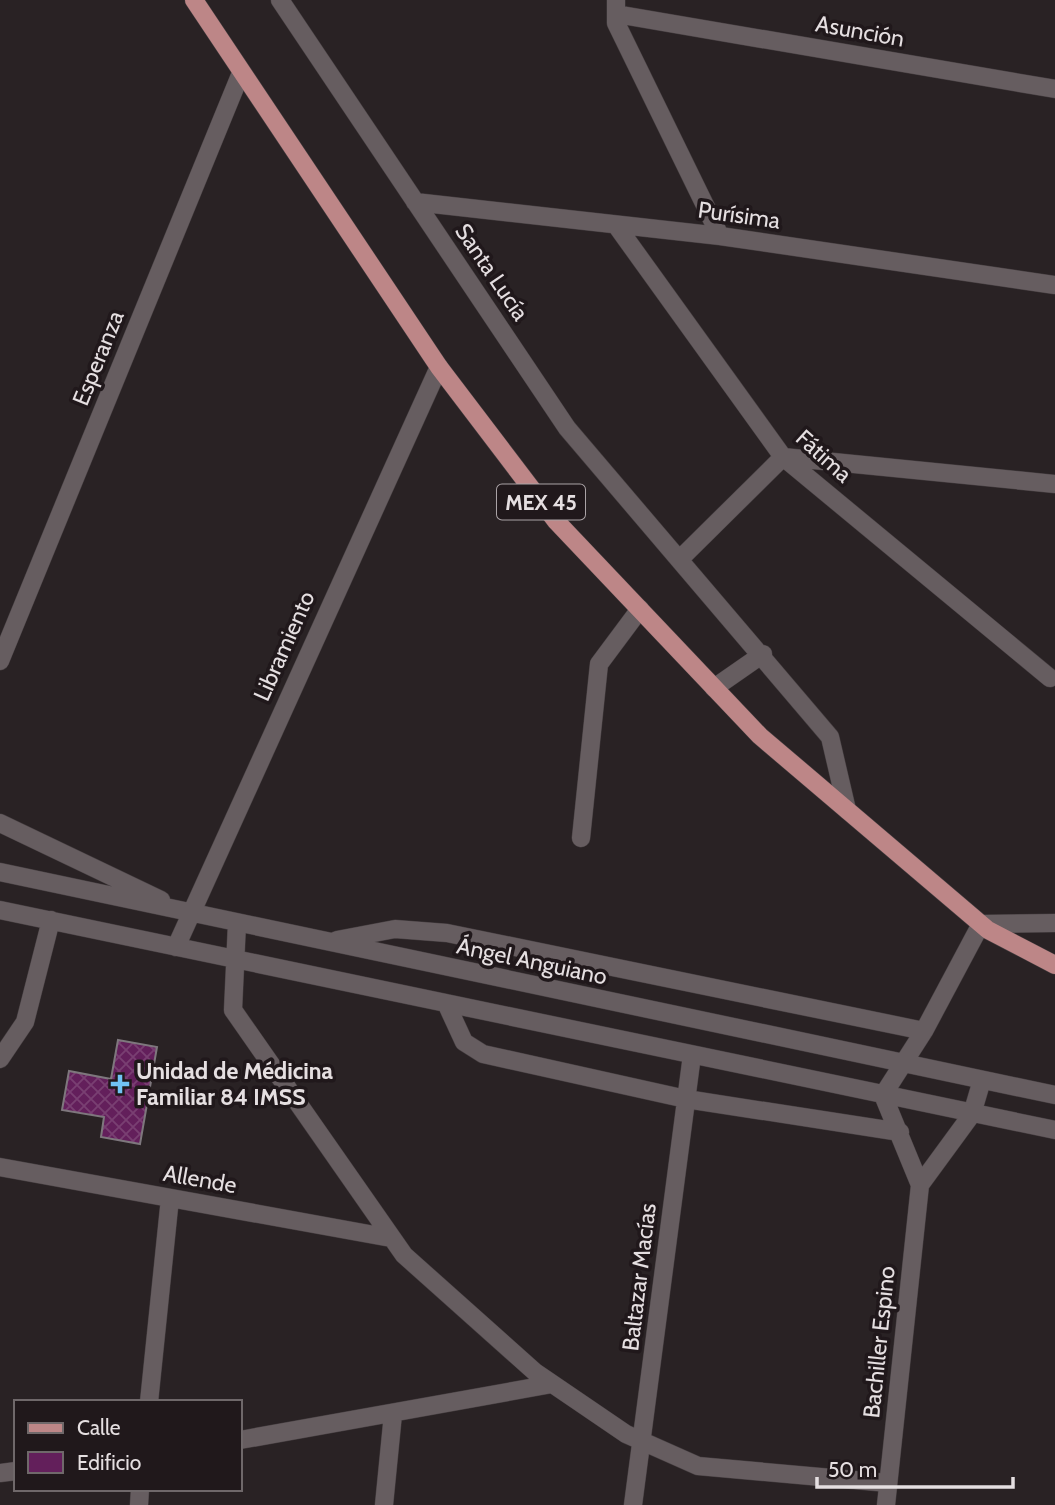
<svg xmlns="http://www.w3.org/2000/svg" width="1055" height="1505" font-family="Cabin,sans-serif">
<defs>
<pattern id="building-cross-hatch" width="8" height="8" patternUnits="userSpaceOnUse" patternTransform="scale(1.75)"><rect width="8" height="8" fill="#631f5b"/><path d="M0 0l8 8M0 8l8-8" fill="none" stroke="#793f72"/></pattern>
</defs>
<rect width="100%" height="100%" fill="#292224"/>
<path fill="url(#building-cross-hatch)" stroke="#7e777d" stroke-width="2" d="M118,1040L157,1047L140,1144L101,1137L104,1117L62,1110L69,1071L111,1079Z"/>
<g fill="none" stroke-linecap="round" stroke-linejoin="round">
<g stroke="#453e40" stroke-width="19">
<path id="minor" d="M280,0L567,428L830,737L847,810
M616,0V23L720,236
M616,14L1055,89
M415,202L720,236L1055,285
M616,225L783,457L1050,678
M680,559L783,457L1055,484
M0,661L241,73
M714,688L763,654
M0,823L161,900
M581,838L599,664L640,609
M0,872L1055,1095
M0,910L1055,1130
M237,923L233,1010L404,1255L535,1372L626,1434L698,1466L888,1483
M337,940L395,929L447,933L924,1031
M176,947L439,367
M446,1003L464,1042L483,1054L686,1099L900,1132
M0,1059L25,1022L51,920
M0,1167L391,1238
M920,1185L972,1114L982,1080
M149,1402L170,1198
M240,1440L552,1384
M0,1473L16,1471
M139,1505L140,1489
M384,1505L393,1414
M633,1505L692,1055
M886,1505L920,1185L883,1095L924,1031L981,924L1055,923"/>
</g>
<g stroke="#453e40" stroke-width="19">
<path id="major" d="M194,0L439,367L556,521L760,736L988,930L1055,965"/>
</g>
<use href="#minor" stroke="#665d60" stroke-width="18"/>
<use href="#major" stroke="#bd8687" stroke-width="18"/>
</g>
<path fill="#70c2f4" stroke="#20181b" stroke-width="2.5" d="M116.5 1073.5h7v7h7v7h-7v7h-7v-7h-7v-7h7z"/>
<g text-anchor="middle" dominant-baseline="central" stroke-width="7" stroke-linejoin="round" paint-order="stroke">
<rect fill="#20181b" stroke="#aaa3a6" stroke-width="2" x="497" y="484.5" width="88" height="35" rx="5"/>
<g font-size="21" font-weight="bold" fill="#e5dfe1">
<text x="541" y="502">MEX 45</text>
</g>
<g font-size="23" fill="#e5dfe1" stroke="#20181b">
<text transform="translate(860 31) rotate(10)">Asunción</text>
<text transform="translate(739 215) rotate(8)">Purísima</text>
<text transform="translate(492 272) rotate(56)">Santa Lucía</text>
<text transform="translate(98 358) rotate(-68)">Esperanza</text>
<text transform="translate(824 456) rotate(42)">Fátima</text>
<text transform="translate(284 646) rotate(-66)">Libramiento</text>
<text transform="translate(532 961) rotate(12)">Ángel Anguiano</text>
<text transform="translate(200 1179) rotate(10)">Allende</text>
<text transform="translate(639 1277) rotate(-83)">Baltazar Macías</text>
<text transform="translate(879 1342) rotate(-84)">Bachiller Espino</text>
</g>
<g font-size="23" font-weight="bold" fill="#e5dfe1" stroke="#20181b" text-anchor="start">
<text x="136" y="1071">Unidad de Médicina<tspan x="136" dy="26">Familiar 84 IMSS</tspan></text>
</g>
</g>
<rect x="14" y="1400" width="228" height="91" fill="#20181b" stroke="#6f686a" stroke-width="2"/>
<rect x="28" y="1423" width="35" height="10" fill="#bd8687" stroke="#6f686a" stroke-width="2"/>
<text x="77" y="1435" font-size="21" fill="#e5dfe1">Calle</text>
<rect x="28" y="1452" width="35" height="21" fill="#631f5b" stroke="#6f686a" stroke-width="2"/>
<text x="77" y="1470" font-size="21" fill="#e5dfe1">Edificio</text>
<path d="M817 1477v10h196v-10" fill="none" stroke="#e5dfe1" stroke-width="3.5"/>
<text x="828" y="1477" font-size="21" fill="#e5dfe1" stroke="#20181b" stroke-width="5" paint-order="stroke">50 m</text>
</svg>
